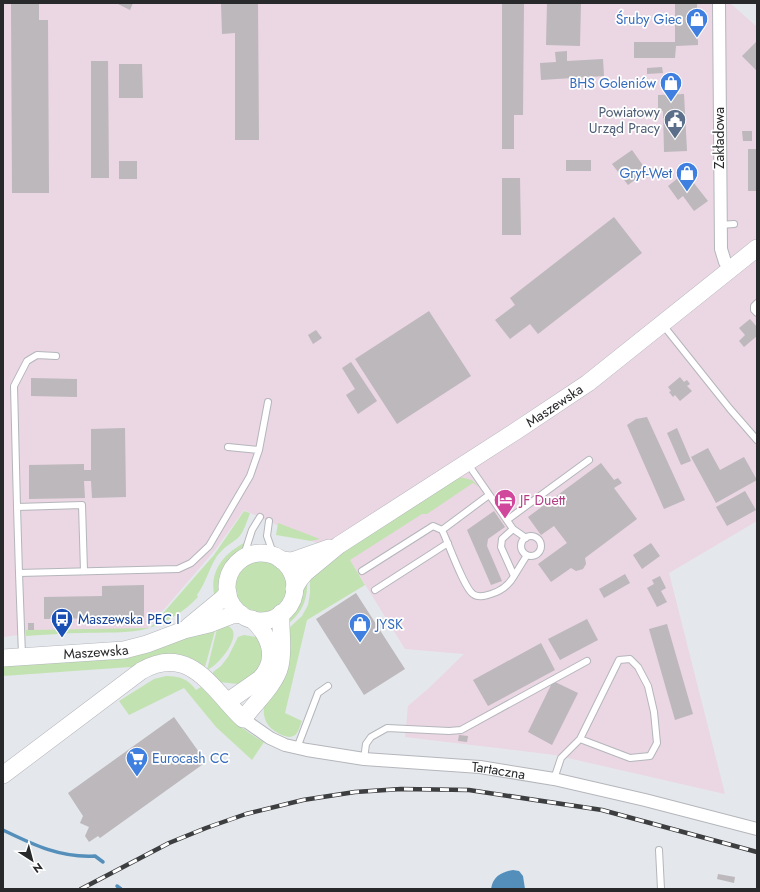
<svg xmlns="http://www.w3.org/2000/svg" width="760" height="892" font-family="Jost,sans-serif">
<rect width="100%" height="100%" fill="#e4e7eb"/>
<path fill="#ebd6e3" d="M3,3H730L757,27V521L669,573L725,794L555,755L405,737L408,706L429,688L464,654L405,649L350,560L321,545L244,510L215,550L148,628L40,632L3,637Z"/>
<path fill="#c2e3b1" d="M460,477L472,480L479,487L473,483L427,514H422L350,560L365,585L307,620L285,713L302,721C300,725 299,732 295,735C291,738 286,737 282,735C269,730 262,720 264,706L289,628L302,616L308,605L310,593V577L342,551Z
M244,511L250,513C247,521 244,532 238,538C230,544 223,548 217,556C209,568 206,583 197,595L198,597C183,613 169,620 150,628L214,555Z
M278,523L320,539L311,541L276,535Z
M244,543L240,553L226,570L222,587L215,598C208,573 223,554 244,543Z
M233 587a27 27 0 1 1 54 0a27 27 0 1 1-54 0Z
M307,583C308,601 300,616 285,626C289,610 297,595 307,583Z
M224,622C227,625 232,628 233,631C237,643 217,666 207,670L217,629Z
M216,627L205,667C182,650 155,649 133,668L130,667L3,676V664Z
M150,628C128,634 105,632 82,633C63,633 45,635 26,636V630Z
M244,635L261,638L265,648L260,671L242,684H238L219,682L212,675L213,672L221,666L228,657L238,637Z
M166,676C180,676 188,679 196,690L201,687C221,707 238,729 264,742L252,760L216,727L184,688L129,715L119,701L154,679Z"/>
<path fill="#548fbb" d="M513,870L519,871L523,876L525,889H491C493,876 502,872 513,870Z"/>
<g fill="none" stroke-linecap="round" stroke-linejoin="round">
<path stroke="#548fbb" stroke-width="3.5" d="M3,830C34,845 60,858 95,856L103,862
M117,886L121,889"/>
</g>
<path fill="#bcb8bb" d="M11,3H39V20H48L49,193H12Z
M116,3H133L130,10Z
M221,3H258L259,140H235V33L222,34Z
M502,3H524L523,115H514V149H502Z
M547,3H581L580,46L546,45Z
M675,3H697L698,45L676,46L675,58H634V42H675Z
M757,41V71L742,56Z
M567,51V61L603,59L604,76L541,80L540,63L556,62L555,52Z
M91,61H108L109,178H91Z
M119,64H142L143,98H119Z
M662,67L663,73L647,74V68Z
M684,94L687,151L664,152L663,111H658V95Z
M742,131H752V141H743Z
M748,149H757V191H748Z
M632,150L647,171L628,185L612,164Z
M566,160H591V171H566Z
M119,161H137V179H119Z
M687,171L695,180L693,182L708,201L694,211L683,196L678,200L668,186Z
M502,178H520L521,235H502Z
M614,217L642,253L538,334L530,324L510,339L495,320L515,305L510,298Z
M429,311L471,376L397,424L355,359Z
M750,319L757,327V336L744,347L739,341L745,335L739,328Z
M316,330L322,338L313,344L308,335Z
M351,362L377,401L358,414L346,395L355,389L342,368Z
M680,377L684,382L687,380L690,384L687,386L692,391L680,401L675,395L673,397L669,392L671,391L668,387Z
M31,378L77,379V397L31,396Z
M647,417L685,500L664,509L627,425L636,419Z
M125,428L126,497L92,498L91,481H84L85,498L29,499V465L84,464V470H91V429Z
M677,428L691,461L681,465L667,433Z
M708,448L720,470L744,457L757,480L716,503L691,457Z
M601,463L614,480L618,478L622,483L614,488L637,519L585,558L586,564L583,569L576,571L571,568L551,582L538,564L567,543L554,526L541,535L528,517Z
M745,491L756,510L727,526L716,507Z
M494,511L505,527L488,539L487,546L502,581L491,585L467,530Z
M651,543L660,556L642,569L633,555Z
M625,574L630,583L604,598L599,589Z
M660,576L666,588L661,591L667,602L657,607L647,588L654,584L652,580Z
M144,585V623L103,624V618L44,619V597L102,596V586Z
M356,593L405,669L364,695L316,619Z
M587,619L598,640L560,660L548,639Z
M28,623H34V630H28Z
M667,624L693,714L675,720L649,629Z
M541,643L555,670L488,706L473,680Z
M553,681L578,693L552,745L528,732Z
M174,717L206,762L100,838L98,836L89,842L85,836L89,827L80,823L83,816L68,793Z
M459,735L468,736L467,742L458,741Z
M718,874L735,877L734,883L717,879Z"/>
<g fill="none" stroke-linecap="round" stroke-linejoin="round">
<g stroke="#b4b6bb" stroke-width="8">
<path id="lane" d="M720,225L734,224
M757,303L754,306V310L757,313
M663,325L730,409L757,440
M228,447L259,450
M468,464L513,529L502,539L501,547L514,576C509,585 501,591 491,594C485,596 478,598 473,594C464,588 448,542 442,530L489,495
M17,507L14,386L27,361L37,355L56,356
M507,520L589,460
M269,521L267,536L274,556
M513,529L526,538
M521 546a10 10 0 1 1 20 0a10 10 0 1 1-20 0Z
M243,558L252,530L260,517
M362,571L433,526L442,530
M19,573L17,507L82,505L84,571
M514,576L527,555
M375,590L448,543
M22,655L19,573L178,569L191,563L209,546L250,476L259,450L268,402
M297,748L318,693L328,686
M364,759L366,744L371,737L387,728L449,731L461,730L587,661
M554,779L561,758L580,739L619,660L630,659L638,667L648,686L654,712L657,743L650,756L630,758L580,739
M659,850L661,889"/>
</g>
<g stroke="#b4b6bb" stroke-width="14">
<g id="street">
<path d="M719,3L721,249L725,262L731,270"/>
<path id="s1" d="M243,719L270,738L285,745L307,750L364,759L480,767L554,779L645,800L757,829"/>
</g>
</g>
<g stroke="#b4b6bb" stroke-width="18">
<g id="secondary">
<circle cx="261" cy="587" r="34"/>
<path d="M281,560L292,561L329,548"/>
<path id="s2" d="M294,589L300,579L305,573L339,545L516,431L588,383L757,248"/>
<path d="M188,627L222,599L228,593"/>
<path id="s3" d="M3,658L124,650L147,644L184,630L209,624L232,615L241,614"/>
<path d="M227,702L260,679C279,659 270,636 252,619"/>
<path d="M3,775L141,671C190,643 212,689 243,719C254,704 276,684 280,666C284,649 280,631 281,613"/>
</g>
</g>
<use href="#lane" stroke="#fff" stroke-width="6"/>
<use href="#street" stroke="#fff" stroke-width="12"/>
<use href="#secondary" stroke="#fff" stroke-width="17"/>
<g stroke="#3d3e40" stroke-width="4.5">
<path id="rail" d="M81,889L169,843L206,828L246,814L303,800L355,792L401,789L469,790L602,810L757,852"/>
</g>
<use href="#rail" stroke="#fff" stroke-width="3" stroke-dasharray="9" stroke-linecap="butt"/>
</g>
<defs>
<g id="shop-pin" transform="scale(1.15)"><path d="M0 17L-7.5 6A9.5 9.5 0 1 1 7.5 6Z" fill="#3f7fe0" stroke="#fff"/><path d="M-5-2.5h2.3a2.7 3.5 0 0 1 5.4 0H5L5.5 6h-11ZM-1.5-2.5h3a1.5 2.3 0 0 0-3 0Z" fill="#fff"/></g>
<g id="civic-pin" transform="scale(1.15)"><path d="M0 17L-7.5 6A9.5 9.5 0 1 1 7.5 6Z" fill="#5c6f8a" stroke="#fff"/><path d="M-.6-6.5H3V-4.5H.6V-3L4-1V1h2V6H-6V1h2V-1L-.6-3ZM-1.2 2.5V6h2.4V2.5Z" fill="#fff"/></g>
<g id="hotel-pin" transform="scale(1.15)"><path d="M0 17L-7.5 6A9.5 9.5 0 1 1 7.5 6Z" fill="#d1479c" stroke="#fff"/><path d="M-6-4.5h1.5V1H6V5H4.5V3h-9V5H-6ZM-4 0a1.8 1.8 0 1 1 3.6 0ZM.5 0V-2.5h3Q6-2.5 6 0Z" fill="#fff"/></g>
<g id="bus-pin" transform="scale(1.15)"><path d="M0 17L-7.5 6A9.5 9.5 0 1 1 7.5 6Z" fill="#1a4fb4" stroke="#fff"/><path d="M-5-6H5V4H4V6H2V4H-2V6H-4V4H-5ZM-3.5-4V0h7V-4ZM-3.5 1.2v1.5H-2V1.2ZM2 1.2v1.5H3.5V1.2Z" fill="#fff"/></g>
<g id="supermarket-pin" transform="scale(1.15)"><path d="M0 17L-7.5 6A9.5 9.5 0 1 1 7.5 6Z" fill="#3f7fe0" stroke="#fff"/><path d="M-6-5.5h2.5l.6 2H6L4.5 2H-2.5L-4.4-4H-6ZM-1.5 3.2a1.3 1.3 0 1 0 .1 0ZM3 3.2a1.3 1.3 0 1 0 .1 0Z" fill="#fff"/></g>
</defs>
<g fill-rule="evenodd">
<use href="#shop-pin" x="697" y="19"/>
<use href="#shop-pin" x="671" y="83"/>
<use href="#civic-pin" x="675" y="120"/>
<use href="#shop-pin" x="687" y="173"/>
<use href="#hotel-pin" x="505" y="500"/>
<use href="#bus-pin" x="62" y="619"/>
<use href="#shop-pin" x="360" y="624"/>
<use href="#supermarket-pin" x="137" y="758"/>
</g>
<g text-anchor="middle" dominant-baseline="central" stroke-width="3.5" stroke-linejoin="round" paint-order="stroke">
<g font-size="14" fill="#366cbe" stroke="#fff" text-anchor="end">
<text x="682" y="19">Śruby Giec</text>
<text x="656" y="83">BHS Goleniów</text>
<text x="672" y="173">Gryf-Wet</text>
<text x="376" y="624" text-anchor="start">JYSK</text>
<text x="152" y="758" text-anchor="start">Eurocash CC</text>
</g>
<g font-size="14" fill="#4e5e75" stroke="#fff" text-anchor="end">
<text x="660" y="112">Powiatowy<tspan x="660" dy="16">Urząd Pracy</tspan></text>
</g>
<g font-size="14" fill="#28292b" stroke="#fff">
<text transform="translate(719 138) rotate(-90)">Zakładowa</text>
<text stroke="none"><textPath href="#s2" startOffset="320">Maszewska</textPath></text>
<text stroke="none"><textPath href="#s3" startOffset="93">Maszewska</textPath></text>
<text stroke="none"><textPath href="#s1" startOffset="265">Tartaczna</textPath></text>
</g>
<g font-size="14" fill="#b23c85" stroke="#fff" text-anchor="start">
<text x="520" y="500">JF Duett</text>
</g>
<g font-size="14" fill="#164399" stroke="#fff" text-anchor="start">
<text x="78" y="619">Maszewska PEC I</text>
</g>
</g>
<rect width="760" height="892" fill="none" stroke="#28292b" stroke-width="8"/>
<g transform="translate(32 860) rotate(144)" stroke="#ffffff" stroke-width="3" paint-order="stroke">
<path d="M0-3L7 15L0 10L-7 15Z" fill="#28292b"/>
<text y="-6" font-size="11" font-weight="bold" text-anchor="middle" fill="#28292b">N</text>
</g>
</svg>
